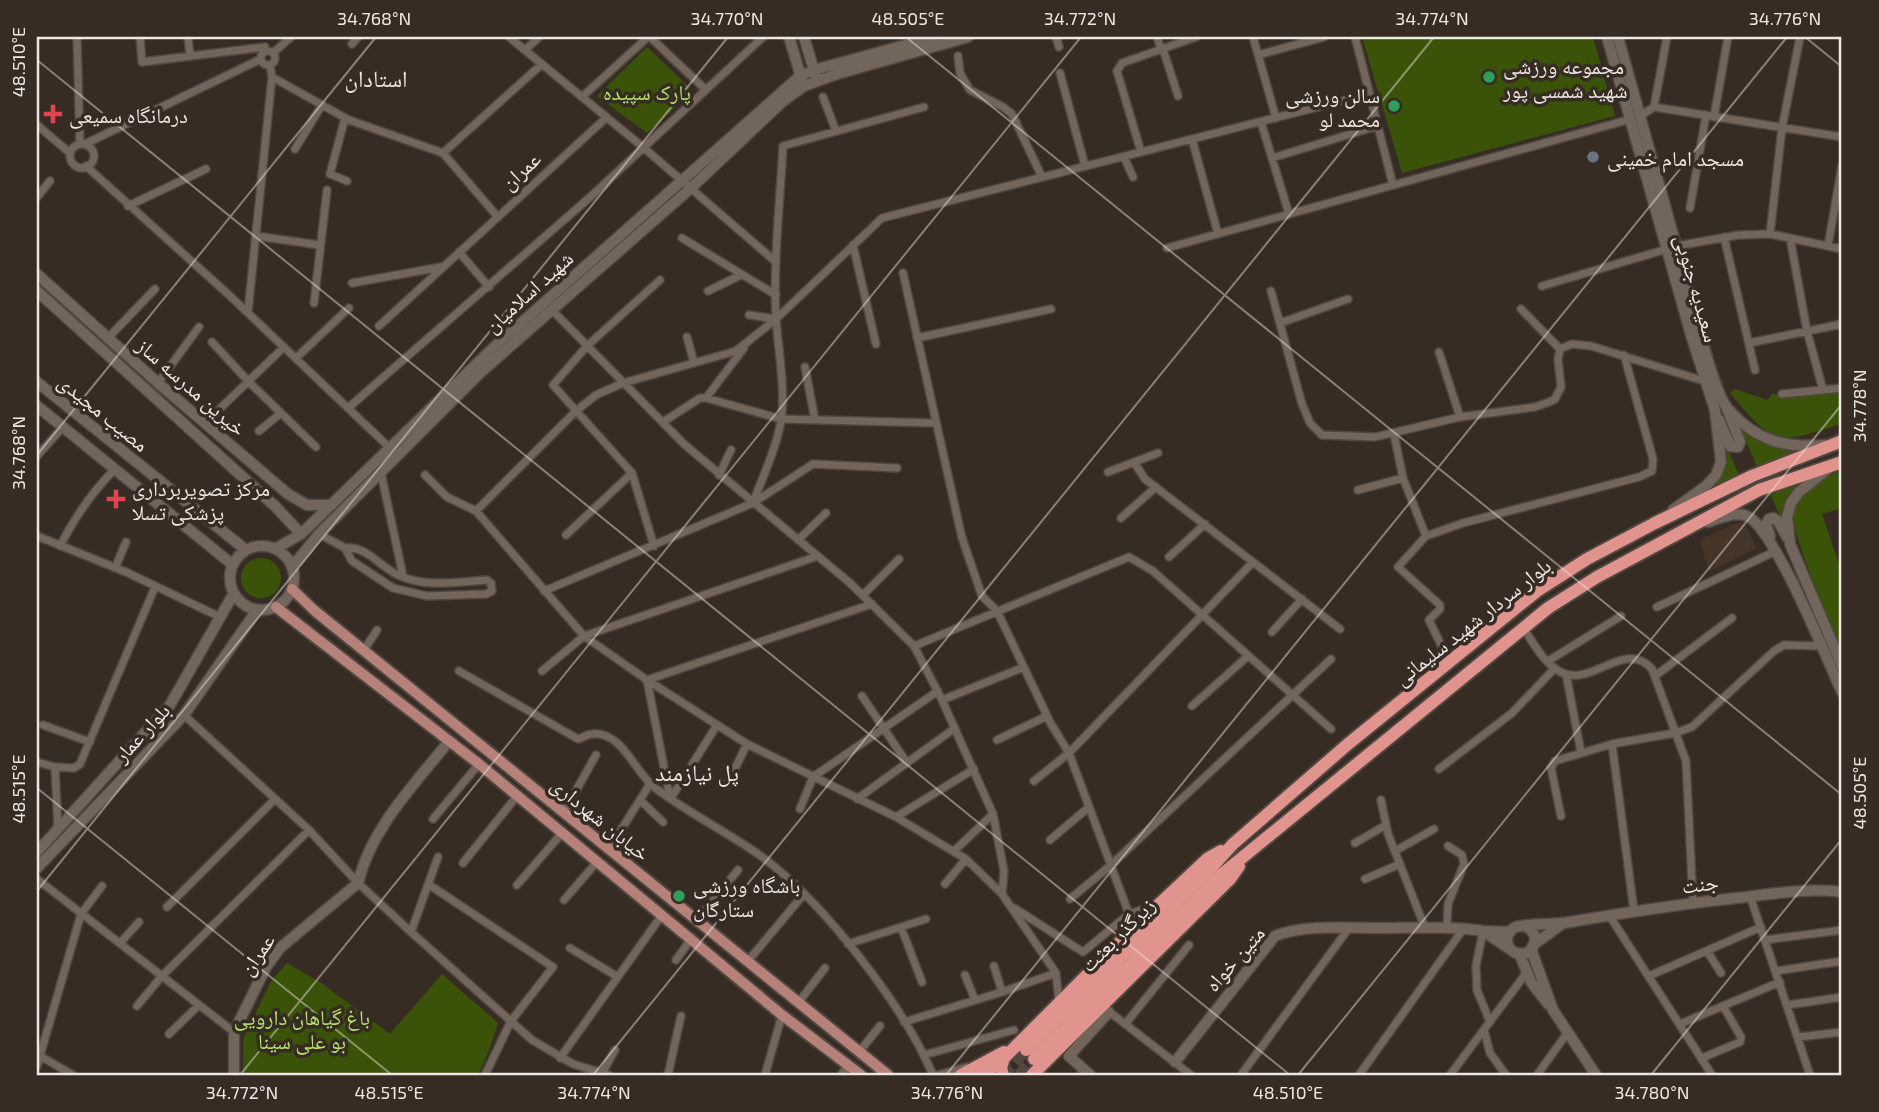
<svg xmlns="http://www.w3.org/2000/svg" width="1879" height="1112" font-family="'Exo 2','Noto Naskh Arabic',sans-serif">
<rect width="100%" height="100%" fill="#372c24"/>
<path fill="#453428" d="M1739,522L1744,523L1757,548L1709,572L1700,540Z"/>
<path fill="#3a5309" d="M1362,37H1593L1615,116L1402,173Z
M647,47L693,91L647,133L597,96Z
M1735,389L1767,400L1773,393L1781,397L1842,393V424C1775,444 1776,448 1730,393Z
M1738,423C1759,445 1772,448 1801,450L1757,467Z
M1721,434L1739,475L1705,492C1729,468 1724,465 1721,434Z
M1842,470V508L1822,514L1842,573V649C1833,635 1792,532 1793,517C1795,493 1823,478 1842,470Z
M1808,480C1794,490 1781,501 1782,520L1770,494Z
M241 578a20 20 0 1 1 40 0a20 20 0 1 1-40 0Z
M287,963L320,982L390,1034L442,974L498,1023L489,1051L478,1075H243V1039L271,981Z"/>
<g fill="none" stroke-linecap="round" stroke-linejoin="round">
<path stroke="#534840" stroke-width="12" stroke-dasharray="12 6" stroke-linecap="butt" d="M1002,1075L1026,1050
M1019,1075L1034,1059"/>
<g stroke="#504740" stroke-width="10">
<path id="street" d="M77,37L80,143
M140,37L142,62L265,47
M188,37L190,56
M509,37L644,148L776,262
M650,37L706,90
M1056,37L1059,47
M1157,37L1161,49
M1253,37L1276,118
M1355,37L1393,185
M352,44L358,37
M1163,49L1178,96
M525,50L539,37
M261 58a7 7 0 1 1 14 0a7 7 0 1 1-14 0Z
M273,53L291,37
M1258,55L1324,37
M958,56L960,73L970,90L1003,107L1012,114L1042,177
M1060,73L1085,166
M272,77L349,120L443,153L497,216
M583,96L648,37
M823,97L836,131
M1654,107L1667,37
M1640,116L1654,107L1842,137
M1714,117L1728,37
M345,118L330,174L347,181
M1261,122L1289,214
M37,125L70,153
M1192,139L1218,234
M85,144L261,59
M70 156a12 12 0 1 1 24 0a12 12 0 1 1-24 0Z
M295,149L322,105
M1141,152L1117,71L1122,63L1196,37
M443,153L542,64
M1124,157L1133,177
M1272,158L1377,126
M86,166L229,295L391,449
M37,197L50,181
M128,206L206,169
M1690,208L1706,115
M1770,234L1782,128L1800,37
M256,236L320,245
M1724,237L1755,370
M682,238L776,295
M1790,238L1807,331L1823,390
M853,245L876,344
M1676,246L1739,235L1770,234L1842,249
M1828,246L1842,165
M1167,248L1631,119
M459,252L489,287
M903,273L962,538L982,596L997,611L1051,724L1069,753L1129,914
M352,283L441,267
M1542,286L1667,249
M708,291L741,275
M1271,291L1302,404L1310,423L1322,435L1375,437L1460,417L1535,407L1549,402L1555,399L1561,387L1558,359L1560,349
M314,303L327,190
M551,309L685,445L850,583L914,646L942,700L993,814L1004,871L1002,894
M1521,309L1560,349
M248,312L272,77L270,65
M749,315L776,319
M1280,323L1348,299
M379,326L607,117
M687,337L694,363
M108,338L155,289
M917,338L1051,309
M212,342L248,381L316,447
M1749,343L1842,324
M1560,349L1572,344L1591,346L1704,381
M1439,352L1460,417
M296,358L349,308
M805,367L815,420
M158,383L199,327
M1782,394L1842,388
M706,398L744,348
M348,408L588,199L763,37
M663,422L700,398H706L781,419L935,423
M205,423L284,347
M259,431L281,413
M1394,434L1403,478L1426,536
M37,456L63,427
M1134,462L1145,479L1340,629
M1108,472L1158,453
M381,473L403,576
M425,475L447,497L476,511L584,636L647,680L747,744L896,817L966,859L1002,894L1056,973L1059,1001
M719,475L731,450
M1358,490L1403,478
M753,503C763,476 776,449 781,421C786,391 778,349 776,318C773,261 780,203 783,146L924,107
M476,511L576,411L596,395L623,383L736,351L776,319L882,218L1369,94
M1121,518L1156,487
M319,534L345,548
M566,535L632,473
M37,536L126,572L220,617
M798,540L826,513
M60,546C75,517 91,493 114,470
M654,546L632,473L553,385L587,346L660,280
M345,548C367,546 379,566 398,575C425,588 458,582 487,580L491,583L492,591L486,594L427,596L393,588L352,561Z
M1169,557L1205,524
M115,568L126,542
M544,591L753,503L813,464L897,468
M863,595L899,559
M1657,607L1776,551
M1523,628C1533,642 1542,660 1557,670C1589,692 1624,637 1652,669L1686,761L1693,903
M1272,632L1302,599
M914,646L1129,557L1153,571L1331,729
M1443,649L1429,620L1440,609V605L1398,567L1426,536L1463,523L1639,477L1652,471L1653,459L1624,355
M364,650L377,630
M1548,661L1621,616
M459,671L578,739C582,738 588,734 592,734C622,731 634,771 654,787C689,814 730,833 765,859C826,906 903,1005 933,1075
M542,671L584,636L818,556
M1566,674L1581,752
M1655,676L1732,618
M862,696L907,763
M942,700L1024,667
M1192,706L1248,656
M184,715L309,830L358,883L411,932L532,1040L573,1064L609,1075
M43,725L90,742
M997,740L1047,716
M1612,744L1634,911
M37,762L55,767L58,829
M55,767L74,768L80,764L155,587
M1439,769L1512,713L1555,668
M1034,781L1069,753L1253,562
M727,785L747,744
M670,798L647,680L872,604
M671,798L717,725
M857,799L955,728
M640,800L663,822
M1381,800L1388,834L1425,928
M800,809L813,777L938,691
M564,812L596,755
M1561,816L1551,768L1555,761L1612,744L1675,733L1692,727L1774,651L1784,645L1821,646
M896,817L974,769
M433,819L479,764
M1050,840L1089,807
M1355,843L1386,825
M609,849L650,784
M954,851L993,814
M1395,851L1434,829
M463,863L517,796
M37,879L234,1032
M1365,879L1400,864
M428,884L553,967L511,1021L485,1075
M945,884L966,859
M517,885L562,833
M1750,896L1810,1075
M1070,899L1111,865L1331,659
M564,900L597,862
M167,907L275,799
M1014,908L1083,952L1129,914L1153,906
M1609,915L1712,1075
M697,920L738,870
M901,927L922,982
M1447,928L1448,904L1464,864L1462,855L1448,846
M1483,931L1476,966L1477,990L1490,1022
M411,932L438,857
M1765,940L1842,930
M120,943L139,922
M848,944L926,919
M570,948L618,977
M1707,951L1721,973
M676,960L691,939
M748,961L804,894
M994,966L1002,992
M1776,971L1842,961
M965,975L975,1000
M1649,976L1761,927
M798,1003L825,968
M1788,1005L1842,997
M137,1006L162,976L309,830
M1107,1010L1191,1075
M904,1022L1002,992L1056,973
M1126,1023L1189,945
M1680,1024L1780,982
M1484,1030L1490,1053L1506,1075
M169,1034L199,1005
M1799,1037L1842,1032
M859,1052L880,1026
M924,1055L1014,1030
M40,1056L73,1075
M560,1058L662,915
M1702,1058L1740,1042L1741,1037L1723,1006
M37,1066L81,914L102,886
M602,1073L615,1050
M668,1075L681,1016
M765,1075L782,1015
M841,1075L848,1065
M938,1075L967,1067
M1241,1075L1349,928
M1359,1075L1464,928
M1450,1075L1527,972
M1537,1075L1568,1032"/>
</g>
<g stroke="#504740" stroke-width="13">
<path id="secondary" d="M789,37L802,80
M804,37L815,74
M1607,37L1691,335L1715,410L1721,462L1716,475L1706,486L1673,510
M1618,37C1643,128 1669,219 1694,310C1700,331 1715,396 1729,410C1757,441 1784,448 1824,445
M37,274L158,383L288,494L307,505H332
M37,291L276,507L301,534
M37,382L246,550
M37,406L233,565
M1719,420L1730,446L1738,447L1740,442L1728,411
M1829,468L1799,492L1791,503L1787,517L1790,544L1842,666
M1708,522C1720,518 1737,510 1749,517C1777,535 1826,657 1842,692
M1770,536L1766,525L1769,519L1773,518L1778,521L1787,537
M230 578a32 32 0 1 1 64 0a32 32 0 1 1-64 0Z
M275,549L301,534L493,348L800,76L814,70L935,37
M292,567L319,534L480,373L691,188L782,102L804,86L837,74L968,37
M37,852L170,705L234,593
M37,868L184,715L257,610
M1522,926C1538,923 1554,925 1570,922C1629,912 1687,903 1746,897C1778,893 1810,888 1842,892
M1507 940a14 14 0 1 1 28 0a14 14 0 1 1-28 0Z
M1510,932L1483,931L1510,949
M1533,945L1562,924
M1531,949L1553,1010L1596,1075
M1519,953L1531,982L1548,1004
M1175,1062L1275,936C1303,924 1348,928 1379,928C1414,928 1449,926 1483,931
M234,1075V1032L266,967L280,948L358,883C371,828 415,784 449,741
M1090,1075L1069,1056L1109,1012"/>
</g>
<g stroke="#504740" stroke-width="14">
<path id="primary" d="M292,589L315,611L888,1075
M276,607L479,764L782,1015L861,1075"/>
</g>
<g stroke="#504740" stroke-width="16">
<path id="highway" d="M1026,1050L1213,866L1233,844L1348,744L1537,591L1587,559L1655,523L1752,476L1842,441
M1034,1059L1221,875L1548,608L1597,577L1759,490L1842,462
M961,1075L1004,1052
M982,1075L1004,1058L1139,923L1207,859L1221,851
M1003,1075L1001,1068L1004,1058
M1032,1075L1230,879L1239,866"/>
</g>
<use href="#street" stroke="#72655c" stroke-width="7"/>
<use href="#secondary" stroke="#72655c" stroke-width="10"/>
<use href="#primary" stroke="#b58179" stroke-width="10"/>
<use href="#highway" stroke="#e1938d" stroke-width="12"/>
</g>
<path fill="none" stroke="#efe7e2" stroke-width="2" stroke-opacity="0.45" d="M906,37L1842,795M1805,37L1842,67M37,60L1290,1075M37,455L376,37M37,788L392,1075M37,891L728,37M240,1075L1081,37M593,1075L1434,37M946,1075L1787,37M1298,1075L1842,404M1651,1075L1842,839"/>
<g fill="#2e9e5b" stroke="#372c24" stroke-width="2.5">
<circle cx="1489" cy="77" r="7"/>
<circle cx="1394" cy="106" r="7"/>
<circle cx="679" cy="896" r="7"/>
</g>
<g fill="#e0444e" stroke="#372c24" stroke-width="2.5">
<path d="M49.5 103.5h7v7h7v7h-7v7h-7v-7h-7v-7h7z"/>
<path d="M112.5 488.5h7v7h7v7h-7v7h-7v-7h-7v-7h7z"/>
</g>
<circle fill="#6b7280" stroke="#372c24" stroke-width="2.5" cx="1593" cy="157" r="7"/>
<g text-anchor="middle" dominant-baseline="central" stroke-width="7" stroke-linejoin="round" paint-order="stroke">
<g font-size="21" fill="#efe7e2" stroke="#372c24" text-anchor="start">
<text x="1503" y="65">مجموعه ورزشی<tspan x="1503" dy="24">شهید شمسی پور</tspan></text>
<text x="1380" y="94" text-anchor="end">سالن ورزشی<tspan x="1380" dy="24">محمد لو</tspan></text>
<text x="69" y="114">درمانگاه سمیعی</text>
<text x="1607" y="157">مسجد امام خمینی</text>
<text x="132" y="487">مرکز تصویربرداری<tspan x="132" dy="24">پزشکی تسلا</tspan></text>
<text x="693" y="884">باشگاه ورزشی<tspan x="693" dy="24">ستارگان</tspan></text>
</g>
<g font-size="21" fill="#b4e46d" stroke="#372c24">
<text x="647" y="91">پارک سپیده</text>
<text x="302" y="1016">باغ گیاهان دارویی<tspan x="302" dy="24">بو علی سینا</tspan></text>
</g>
<g font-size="21" fill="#efe7e2" stroke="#372c24">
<text transform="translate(520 170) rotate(-42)">عمران</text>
<text transform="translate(1698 288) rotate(74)">سعیدیه جنوبی</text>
<text transform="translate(528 291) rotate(-42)">شهید اسلامیان</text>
<text transform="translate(192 386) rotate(41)">خیرین مدرسه ساز</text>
<text transform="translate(104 412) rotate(39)">مصیب مجیدی</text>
<text transform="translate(1472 621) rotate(-38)">بلوار سردار شهید سلیمانی</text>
<text transform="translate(141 732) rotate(-47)">بلوار عمار</text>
<text transform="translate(601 818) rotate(39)">خیابان شهرداری</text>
<text transform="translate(1700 883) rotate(-7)">جنت</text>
<text transform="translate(1117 934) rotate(-45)">زیرگذر بعثت</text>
<text transform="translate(256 954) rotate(-55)">عمران</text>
<text transform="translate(1234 958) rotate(-49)">متین خواه</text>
</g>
<g font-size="23" fill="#efe7e2" stroke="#372c24">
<text x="376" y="78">استادان</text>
<text x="697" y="772">پل نیازمند</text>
</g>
</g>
<rect width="1879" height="1112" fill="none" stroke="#372c24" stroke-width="77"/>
<rect x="38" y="38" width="1802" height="1036" fill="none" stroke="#efe7e2" stroke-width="2.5"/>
<g font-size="18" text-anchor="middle" fill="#efe7e2">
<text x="374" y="25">34.768°N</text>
<text x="727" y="25">34.770°N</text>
<text x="908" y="25">48.505°E</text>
<text x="1080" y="25">34.772°N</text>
<text x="1432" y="25">34.774°N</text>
<text x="1785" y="25">34.776°N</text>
<text transform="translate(19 62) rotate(-90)" y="6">48.510°E</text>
<text transform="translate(1860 406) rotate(-90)" y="6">34.778°N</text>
<text transform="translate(19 453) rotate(-90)" y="6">34.768°N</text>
<text transform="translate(19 789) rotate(-90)" y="6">48.515°E</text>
<text transform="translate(1860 793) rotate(-90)" y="6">48.505°E</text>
<text x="242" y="1099">34.772°N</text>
<text x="389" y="1099">48.515°E</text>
<text x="594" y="1099">34.774°N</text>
<text x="947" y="1099">34.776°N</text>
<text x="1288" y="1099">48.510°E</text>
<text x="1652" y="1099">34.780°N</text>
</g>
</svg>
